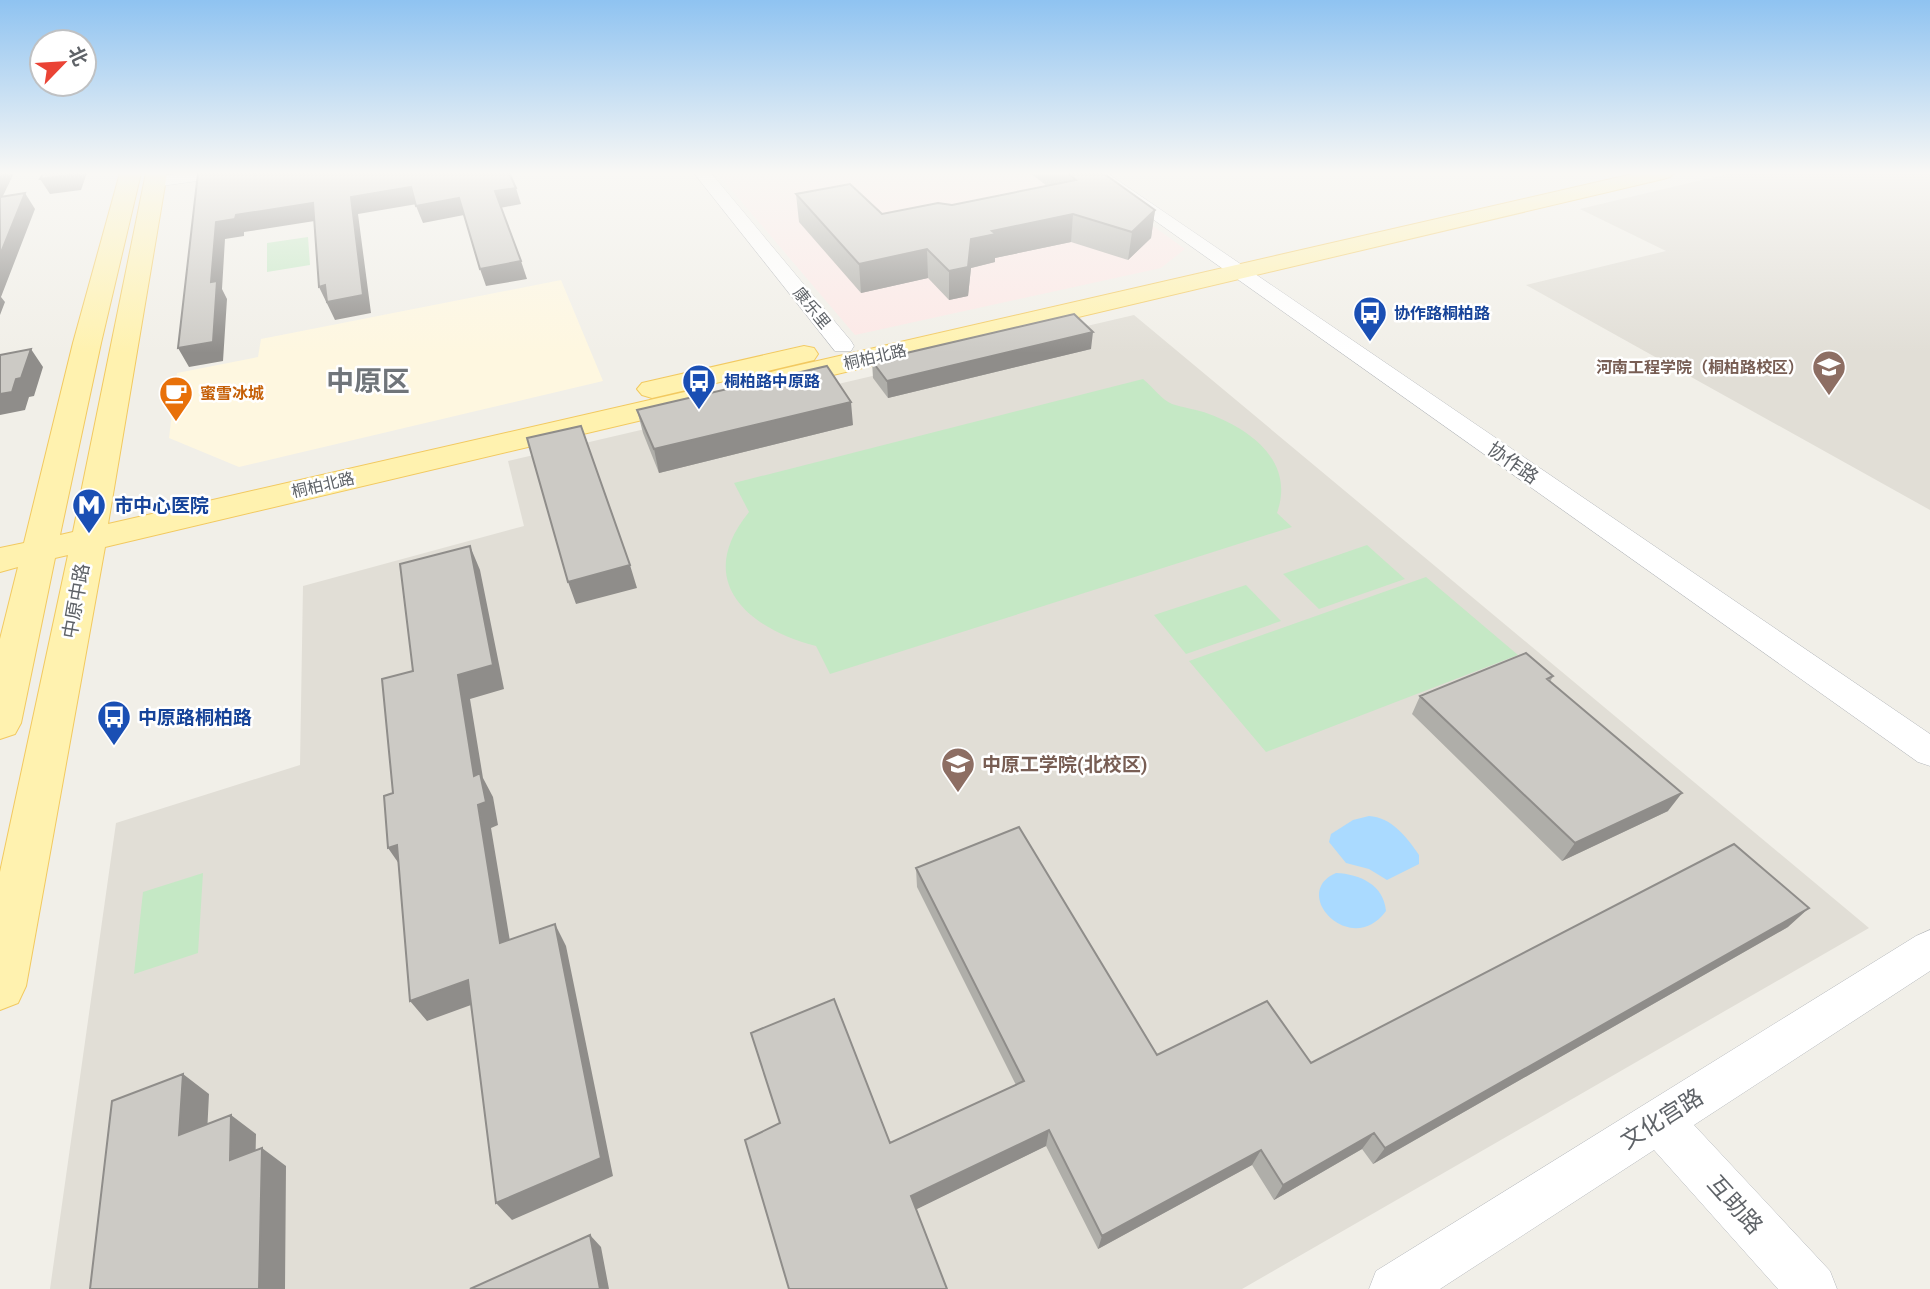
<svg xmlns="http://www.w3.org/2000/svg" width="1930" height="1289" font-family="Roboto,'Noto Sans SC',sans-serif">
<rect width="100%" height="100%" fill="#f1efe8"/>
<path fill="#fef7e0" d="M561,280L603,381L239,467L169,438L177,373L258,357L261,339Z"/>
<path fill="#e1ded6" d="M1731,173H1930V510L1526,285L1666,251L1580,209Z
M1134,315L1869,928L1242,1289H50L116,823L300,765L303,586L524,526L508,461Z"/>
<path fill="#fce8e6" d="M717,173H1079L1185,249L1161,268L855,335Z"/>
<path fill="#c5e8c5" d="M308,237L310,265L267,272V243Z
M1143,379C1152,386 1162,400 1172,404C1183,408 1197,409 1209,414C1252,430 1295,462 1277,513L1292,527L830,674L816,646C747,628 693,581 749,512L734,483Z
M1367,545L1405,579L1319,609L1283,574Z
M1426,577L1518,655L1266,752L1189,661Z
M1246,585L1281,621L1186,654L1154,615Z
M203,873L198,953L134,974L143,892Z"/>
<path fill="#aadaff" d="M1369,816C1391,817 1407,837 1419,855V864L1387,880L1369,869L1346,863L1329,842L1331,834L1353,820Z
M1336,873C1360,874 1384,885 1386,911C1351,959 1289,893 1336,873Z"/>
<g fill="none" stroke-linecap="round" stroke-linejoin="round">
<g stroke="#b5b8bc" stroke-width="1">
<path id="minor" d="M183,173H228L219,178L154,187L145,182L154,177Z
M694,173H711L851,341L854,346L851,351H835Z
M1088,173H1107L1930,734V766L1918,762Z
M1930,930V971L1694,1125L1830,1271L1837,1289H1778L1654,1150L1440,1289H1369L1376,1271L1916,936Z"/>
</g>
<g stroke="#f2c960" stroke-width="2">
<path id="major" d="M120,173H141L101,343L60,535L73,532L146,173H167L108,524L689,391L699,394L704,400L699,406L689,409L105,547L26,986L18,1003L0,1010V872L68,555L55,558L21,723L15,734L0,739V639L18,567L0,572V548L24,543L73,343Z
M1637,173H1674L1670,177L1663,179L778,388L768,385L764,379L768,373L778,370Z
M804,346L814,348L818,354L814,360L652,398L642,395L637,389L642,383Z"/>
</g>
<use href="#minor" fill="#fff" fill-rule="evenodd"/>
<use href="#major" fill="#fff2af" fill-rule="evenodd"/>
</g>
<path fill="#afaea9" d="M1030,173H1103L1155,210L1151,238L1128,260L1071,242L995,258V262L971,268L968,296L949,300L928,278L861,293L799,222L796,194L882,214L952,205L1047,186Z
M1091,349L888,398L873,378L872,361Z
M637,410L853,425L659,473L643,433Z
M1553,676L1550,682L1668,811L1562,861L1412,714L1420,696Z
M916,868L1157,1055L1311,1063L1788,927L1373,1164L1362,1149L1274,1200L1252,1165L1098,1249L1046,1146L916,1209L890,1143L1016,1085L917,887Z"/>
<path fill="#8f8d8a" d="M0,173H14L0,202Z
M72,173H87L81,190L50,194L40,179Z
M411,187L417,204L358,214L371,313L335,320L319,287L325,285L351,197Z
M516,188L521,204L500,208L495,191Z
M25,193L35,209L1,297L5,302L0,315V255Z
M459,198L464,215L423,223L416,206Z
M313,203L321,220L244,232V236L225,239L222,289L227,299L223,361L189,367L178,348L211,282L216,222L236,215Z
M1155,210L1151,238L1128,260L1132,232Z
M1073,214L1071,242L995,258V262L971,268L968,296L949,300V271L971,239L992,231Z
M927,249L928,278L861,293L859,264Z
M521,261L527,279L486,286L480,269Z
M1093,332L1091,349L888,398L887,381Z
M31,349L43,367L34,396L29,397L25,410L0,415V394L16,379Z
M851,402L853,425L659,473L654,449Z
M470,546L480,570L504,689L470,699L483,778L493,797L498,825L491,828L514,965L500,943L458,675Z
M630,565L637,588L576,604L568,582Z
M1682,793L1668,811L1562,861L1575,843Z
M397,845L404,871L388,848Z
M1809,908L1788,927L1373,1164L1385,1148Z
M555,924L566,946L613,1176L512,1220L496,1203Z
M468,980L482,1001L427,1021L410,1001Z
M183,1074L209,1094L206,1154L179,1135Z
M231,1115L256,1134L255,1178L230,1160Z
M1049,1130L1046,1146L913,1211L911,1196Z
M1374,1133L1362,1149L1274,1200L1283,1185Z
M262,1148L286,1166L285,1289H259Z
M1261,1150L1252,1165L1098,1249L1102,1236Z
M590,1235L601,1247L609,1289H600Z"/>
<path fill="#cccac5" stroke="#8f8d8a" stroke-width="2" d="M43,173H72V174L40,179Z
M198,173H509L516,188L495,191L521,261L480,269L459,198L416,206L411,187L351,197L363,295L327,302L325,285L319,287L313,203L236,215L235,219L216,222L211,282L217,281L213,342L178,348Z
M1067,173H1103L1155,210L1132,232L1073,214L992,231L996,234L971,239L968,267L949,271L927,249L859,264L796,194L850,184L882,214L938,203L952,205L1076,180Z
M25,193L0,255V197Z
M1074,314L1093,332L887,381L872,361Z
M31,349L21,378L16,379L12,392L0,394V355Z
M827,366L851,402L654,449L637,410Z
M581,426L630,565L568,582L527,438Z
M470,546L493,665L458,675L474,776L480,773L486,802L478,805L500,943L555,924L601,1158L496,1203L468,980L410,1001L397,845L388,848L384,796L393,793L382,679L413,671L400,564Z
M1526,653L1553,676L1547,679L1682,793L1575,843L1420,696Z
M1019,827L1157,1055L1267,1001L1311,1063L1734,844L1809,908L1385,1148L1374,1133L1283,1185L1261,1150L1102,1236L1049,1130L911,1196L947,1289H789L745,1140L780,1123L751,1033L834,999L890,1143L1024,1081L916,868Z
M183,1074L179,1135L231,1115L230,1160L262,1148L259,1289H90L112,1101Z
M590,1235L600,1289H470Z"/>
<linearGradient id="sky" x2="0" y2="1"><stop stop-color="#8fc3f1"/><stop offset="0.49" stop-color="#f9f8f5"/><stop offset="1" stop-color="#f9f8f5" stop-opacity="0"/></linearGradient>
<rect width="1930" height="353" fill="url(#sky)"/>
<defs>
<g id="bus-pin" transform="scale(1.75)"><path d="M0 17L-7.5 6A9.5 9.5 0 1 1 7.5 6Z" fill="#1a4fb4" stroke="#fff"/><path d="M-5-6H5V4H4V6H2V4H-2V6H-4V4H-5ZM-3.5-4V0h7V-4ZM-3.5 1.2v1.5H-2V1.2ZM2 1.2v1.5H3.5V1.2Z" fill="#fff"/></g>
<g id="university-pin" transform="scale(1.75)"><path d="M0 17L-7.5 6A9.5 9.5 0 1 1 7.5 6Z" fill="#8d6e63" stroke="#fff"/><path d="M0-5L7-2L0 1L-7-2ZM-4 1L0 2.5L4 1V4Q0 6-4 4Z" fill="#fff"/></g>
<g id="cafe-pin" transform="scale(1.75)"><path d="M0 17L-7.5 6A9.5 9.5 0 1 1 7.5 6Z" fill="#e8710a" stroke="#fff"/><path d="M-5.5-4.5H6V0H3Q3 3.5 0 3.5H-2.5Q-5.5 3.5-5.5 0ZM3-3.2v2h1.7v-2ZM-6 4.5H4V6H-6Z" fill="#fff"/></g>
<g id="metro-pin" transform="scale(1.75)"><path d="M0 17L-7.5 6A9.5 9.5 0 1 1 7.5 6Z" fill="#1a4fb4" stroke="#fff"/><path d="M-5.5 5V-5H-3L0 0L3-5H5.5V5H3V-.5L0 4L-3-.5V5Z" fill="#fff"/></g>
</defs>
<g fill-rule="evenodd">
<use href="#bus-pin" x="1370" y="313"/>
<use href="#university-pin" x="1829" y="367"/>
<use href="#bus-pin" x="699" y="381"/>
<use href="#cafe-pin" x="176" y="393"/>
<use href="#metro-pin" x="89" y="505"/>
<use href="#bus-pin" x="114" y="717"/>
<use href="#university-pin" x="958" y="764"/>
</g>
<g text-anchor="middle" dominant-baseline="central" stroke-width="5" stroke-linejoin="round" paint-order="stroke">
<g font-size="16" fill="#5f6368" stroke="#fff">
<text transform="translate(812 308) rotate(51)">康乐里</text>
<text transform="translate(875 357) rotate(-13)">桐柏北路</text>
<text transform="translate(323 485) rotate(-13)">桐柏北路</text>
</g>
<g font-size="16" font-weight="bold" fill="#164399" stroke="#fff" text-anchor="start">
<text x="1394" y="313">协作路桐柏路</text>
<text x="724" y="381">桐柏路中原路</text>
</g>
<g font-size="16" font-weight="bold" fill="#785e54" stroke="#fff" text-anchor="end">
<text x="1804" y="367">河南工程学院（桐柏路校区）</text>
</g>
<g font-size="16" font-weight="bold" fill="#c56008" stroke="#fff" text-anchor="start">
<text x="200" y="393">蜜雪冰城</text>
</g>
<g font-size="19" fill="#5f6368" stroke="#fff">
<text transform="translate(1513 463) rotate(35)">协作路</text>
<text transform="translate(76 601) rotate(-80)">中原中路</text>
</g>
<g font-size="19" font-weight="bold" fill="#164399" stroke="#fff" text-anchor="start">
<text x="114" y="505">市中心医院</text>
<text x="138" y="717">中原路桐柏路</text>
</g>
<g font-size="19" font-weight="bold" fill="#785e54" stroke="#fff" text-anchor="start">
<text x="982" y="764">中原工学院(北校区)</text>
</g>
<g font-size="23" fill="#5f6368" stroke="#fff">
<text transform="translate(1662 1119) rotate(-32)">文化宫路</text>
<text transform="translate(1735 1205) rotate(48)">互助路</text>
</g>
<g font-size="28" font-weight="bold" fill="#70757a" stroke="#fff">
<text x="368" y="381">中原区</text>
</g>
</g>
<g transform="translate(63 63) rotate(65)"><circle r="33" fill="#ffffff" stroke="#bfc1c3" stroke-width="2"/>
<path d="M0-5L12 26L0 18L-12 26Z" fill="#ea4335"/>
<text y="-10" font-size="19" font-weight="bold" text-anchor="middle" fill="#5f6368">北</text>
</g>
</svg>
